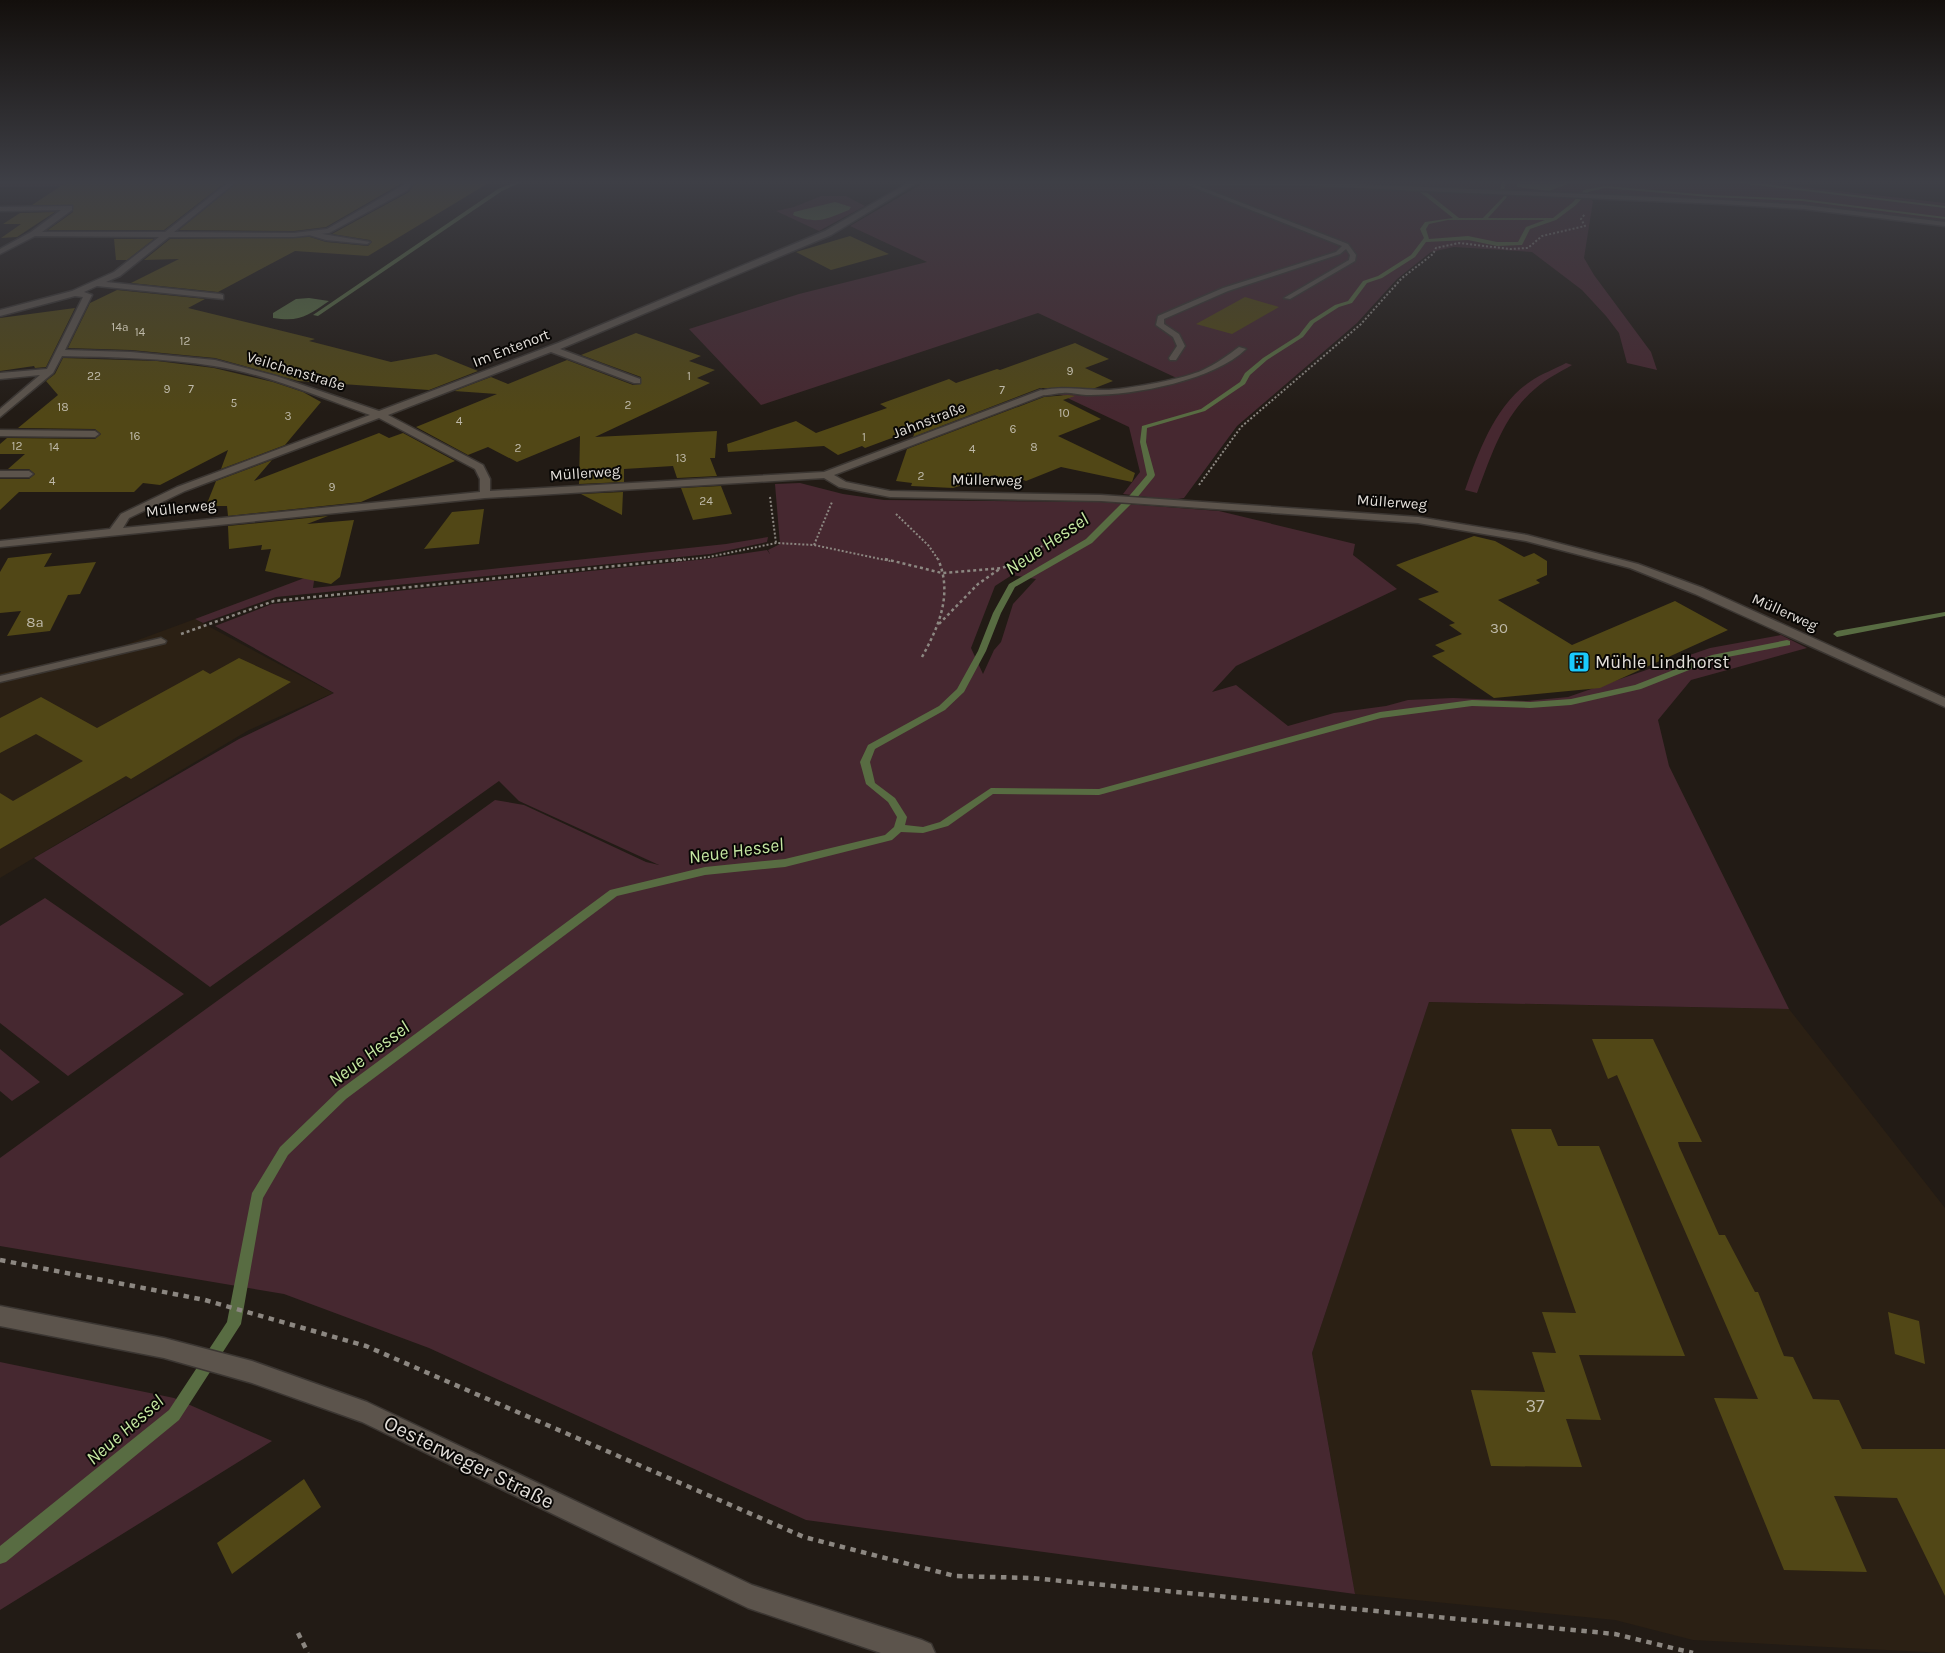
<svg xmlns="http://www.w3.org/2000/svg" width="1945" height="1653" font-family="Karla,sans-serif">
<rect width="100%" height="100%" fill="#221b15"/>
<path fill="#2b2014" d="M195,619L333,693L249,730L0,878V673L111,650Z
M1429,1002L1789,1009L1945,1208V1653L1693,1640L1615,1620L1355,1594L1312,1353Z"/>
<path fill="#462830" fill-rule="evenodd" d="M0,182H108L109,186L0,187Z
M925,182H1119L1313,186L1590,199L1593,201L1584,258L1594,275L1651,352L1657,370L1627,363L1619,333L1606,316L1582,290L1532,252L1454,247L1431,252L1397,279L1357,323L1237,426L1184,498L1172,500L1123,494L1140,472L1129,427L1059,394C1068,392 1076,396 1086,396C1117,395 1154,391 1183,381L1038,313L761,405L689,329L799,294L927,262L850,226Z
M1521,182L1517,183L1549,191L1574,182H1758L1945,203V222L1765,202L1321,183Z
M821,196H846L865,206L819,231L776,211L794,207Z
M1566,363L1572,365C1560,372 1546,379 1536,388C1504,414 1491,456 1477,493L1465,490C1479,451 1495,405 1531,381C1541,374 1555,369 1566,363Z
M800,483L843,494L884,500L1100,502L1219,511L1355,544L1353,555L1397,589L1236,666L1212,692L1236,685L1288,726L1334,713L1386,706L1408,700L1453,698L1527,701L1568,697L1710,648L1781,635L1807,648L1691,680L1658,720L1669,766L1789,1009L1429,1002L1312,1353L1355,1594L806,1520L429,1348L284,1294L0,1246V1158L495,800L524,805L646,862L659,865L519,801L499,781L210,987L34,858L239,739L334,693L215,626L272,604L706,559L767,550L770,554L768,550L780,544L775,484ZM1012,575L1036,579L1013,604L1001,642L994,650L983,674L971,648L995,586Z
M768,537L767,542L710,554L276,597L203,623L195,619L315,574L313,588L726,544Z
M45,898L184,994L68,1076L0,1023V926Z
M0,1049L40,1082L12,1101L0,1091Z
M0,1362L174,1398L272,1441L0,1610Z"/>
<path fill="#586c42" d="M1521,182H1574L1549,191L1517,187V183Z
M835,202L851,207L849,210C826,219 817,225 793,215L794,212Z
M309,298L329,301C307,316 301,322 273,318V313L296,299Z"/>
<g fill="none" stroke-linecap="round" stroke-linejoin="round">
<path fill="#586c42" fill-rule="evenodd" d="M516,182H522L502,191L318,316L313,315L498,189Z
M1502,182H1506L1504,190L1502,191L1500,190Z
M1736,182H1748L1945,206V208L1738,183Z
M1605,186L1709,195L1802,199L1945,217V219L1802,201L1709,197L1605,188L1588,192L1576,205L1556,220L1530,229L1522,245L1497,246L1468,240L1426,242L1415,257L1382,278L1367,283L1352,303L1339,307L1314,323L1303,337L1267,360L1250,375L1245,384L1205,411L1147,428L1146,442L1155,475L1154,477L1136,499L1092,543L1015,587L1001,613L986,651L964,692L945,710L875,749L870,762L875,783L895,798L907,817L905,825L923,827L940,822L991,788L1099,789L1380,712L1472,700L1530,702L1571,699L1635,685L1712,655L1787,640L1790,641V645L1717,659L1641,689L1571,705L1530,708L1472,706L1381,718L1099,795L993,794L948,826L923,833L901,832L892,840L785,867L705,875L617,896L346,1099L288,1155L263,1198L241,1324L179,1420L6,1562L0,1564V1546L169,1410L227,1322L252,1193L280,1147L338,1091L610,890L705,867L785,859L885,835L894,827L897,817L888,802L866,784L860,762L868,745L939,706L957,689L978,651L993,613L1009,584L1086,539L1130,495L1147,475L1140,442L1142,426L1201,409L1240,382L1245,373L1263,358L1299,335L1310,321L1335,305L1348,301L1363,281L1378,276L1411,255L1424,238L1420,229L1425,222L1453,218L1420,192V190H1424L1459,218H1483L1505,195L1507,197L1488,218H1553L1572,203L1584,190ZM1448,220H1545L1526,227L1518,242H1497L1468,236L1429,239L1426,229L1429,224Z
M1945,612V616L1837,637L1833,634L1837,631Z"/>
</g>
<path fill="#514716" d="M67,182H226L164,230H48L73,212V205H32Z
M238,182H404L326,227L294,231L179,230Z
M415,182H490L368,256L295,251L218,292L131,283L179,259L144,260L170,239L310,237L326,242L368,246L372,242L370,240L332,234L409,192Z
M55,212L17,237L1,238L21,224H3L20,213Z
M850,236L889,254L831,270L796,252Z
M114,239H154L127,260H116Z
M117,290L205,299L188,308L315,339L309,341L391,362L436,354L478,371L429,390L298,381L215,358L131,350L68,348L90,303Z
M1245,297L1279,307L1232,334L1196,324Z
M75,308L46,367L35,368L34,366L0,371V318Z
M636,333L701,356L689,361L715,370L697,378L710,383L595,437L717,431L715,458H710L717,476L677,478L673,466L624,469V482L579,484L580,436L517,462L488,447L468,455L416,427L497,394L454,391L491,377L508,384L567,360L633,385L641,384V377L581,355Z
M1075,343L1109,359L1085,368L1113,381L1095,388H1040L913,437L916,429L865,448L862,446L838,455L824,446L728,452L727,444L796,421L816,433L887,408L880,404L949,379L956,383L997,369L1000,370Z
M63,358L157,361L214,368L273,382L303,392L321,402L285,445L221,469L228,450L160,485L143,483L134,492H19L0,510V479H29L35,474L29,469H8L25,454H0V444L7,438L95,439L101,434L95,429L18,428L58,395L46,381L55,374Z
M1068,395L1075,396L1063,400L1101,419L1058,436L1135,473L1132,482L1061,467L1026,481L1019,478L1008,482L995,475L953,488L911,486L912,483L896,481L907,449L1044,397Z
M379,433L389,438L403,433L455,461L361,502L228,516L227,506H206L216,481L272,460L254,481Z
M721,486L732,514L693,520L681,488Z
M623,492L622,515L581,494Z
M484,509L479,544L424,549L452,512Z
M328,516L307,524L354,520L340,577L331,584L265,571L271,549L261,550L262,545L229,549L228,526Z
M1474,536L1495,541L1524,557L1534,553L1547,561V575L1536,580L1540,583L1498,600L1572,645L1675,601L1728,630L1600,688L1494,698L1432,656L1445,651L1435,645L1462,634L1449,625L1455,623L1418,599L1439,592L1396,565Z
M52,553L44,567L96,562L80,594L68,595L50,631L7,636L21,611L0,613V572L8,558Z
M239,658L291,682L131,779L126,776L0,849V793L13,801L83,761L36,734L0,753V718L41,697L97,728L203,670L210,674Z
M1592,1039H1653L1702,1142H1678L1679,1146L1719,1235H1725L1755,1292H1758L1784,1356L1793,1357L1813,1399L1839,1400L1862,1449H1945V1596L1897,1498L1834,1496L1867,1572L1784,1570L1714,1398L1758,1399L1617,1075L1608,1079Z
M1511,1129H1551L1558,1146H1599L1685,1356L1579,1355L1601,1420L1566,1419L1582,1467L1491,1466L1471,1390L1545,1392L1532,1352L1556,1353L1542,1312L1576,1313Z
M1888,1312L1919,1321L1925,1364L1895,1354Z
M304,1479L321,1507L232,1574L217,1543Z"/>
<g fill="none" stroke-linecap="round" stroke-linejoin="round">
<g stroke="#3b3632" stroke-width="3">
<path id="lane" d="M1180,182H1188L1348,244L1356,255L1355,261L1290,299L1284,298L1349,260L1350,255L1346,249L1340,254L1228,291L1164,319V324L1179,334L1185,346L1176,360H1170L1169,358L1177,346L1173,337L1156,325L1158,316L1223,288L1336,252L1342,246Z
M311,232L370,242L367,244L326,240L309,235Z
M1239,347L1246,349C1213,381 1131,396 1086,395C1078,395 1070,392 1063,393C1055,393 1044,398 1037,393C1050,384 1091,391 1109,390C1132,388 1184,379 1203,370C1216,364 1228,355 1239,347Z
M0,430L95,431L99,434L95,437L0,436Z
M0,471H29L33,474L29,477H0Z
M161,638L166,641L165,643L0,682V676Z"/>
</g>
<g stroke="#3b3632" stroke-width="3">
<path id="street" d="M229,182H236L174,232L294,233L327,229L402,186L406,182H413L408,190L329,233L294,237H169L120,276L106,282L220,294L223,295V299L97,286L84,292L92,295L65,350L131,352L215,360L276,376L379,411L558,343L825,231L910,182H918L831,235L560,349L640,379V383H634L551,352L388,415L483,465L490,479V491L824,472L1041,390L1044,391V395L834,475L846,482L890,491L1101,495L1418,517L1527,535L1638,564L1703,588L1945,698V707L1695,594L1630,568L1526,541L1418,523L1101,501L890,497L839,487L824,478L485,498L0,547V541L110,529L121,514L177,487L370,415C319,397 267,374 214,366C164,358 113,357 62,356L53,373L0,417V409L40,375L0,379V373L47,369L83,297L75,296L0,316V310L72,291L114,272L159,237L35,236L0,254V249L31,232L61,210L0,211V207L72,206V210L42,232H165ZM379,418L475,469L480,479V492L123,528L129,518L185,491Z
M1151,182H1312L1721,200L1804,205L1945,222V226L1804,209L1721,204L1312,186L1154,184Z"/>
</g>
<g stroke="#3b3632" stroke-width="3">
<path id="secondary" d="M0,1306L164,1338L252,1361L367,1402L752,1585L922,1640L931,1644L935,1653H881L748,1608L362,1422L252,1383L164,1358L0,1326Z"/>
</g>
<path stroke="#8c8781" stroke-width="2" stroke-dasharray="2 2" stroke-linecap="butt" d="M1199,485L1241,427L1361,324L1402,278L1433,254L1436,248L1459,243L1510,249L1528,248L1542,236L1585,226L1581,219L1585,214
M770,497L776,543
M896,514L929,546L939,561
M814,545L832,502
M672,561L709,557L776,543L814,545L890,561
M1021,561L1083,517"/>
<path stroke="#8c8781" stroke-width="2.5" stroke-dasharray="3 3" stroke-linecap="butt" d="M885,559L942,573L1002,568L1025,559
M939,624L978,584L1001,568
M181,634L274,601L684,559
M922,657C939,626 953,594 938,559"/>
<path stroke="#8c8781" stroke-width="4.5" stroke-dasharray="5.5 5.5" stroke-linecap="butt" d="M0,1260L205,1300L366,1346L804,1537L955,1576L1031,1578L1615,1634L1693,1653
M298,1633L308,1653"/>
<use href="#lane" fill="#5c544c" fill-rule="evenodd"/>
<use href="#street" fill="#5c544c" fill-rule="evenodd"/>
<use href="#secondary" fill="#5c544c" fill-rule="evenodd"/>
</g>
<linearGradient id="sky" x2="0" y2="1"><stop stop-color="#130f0c"/><stop offset="0.44" stop-color="#3e3f46"/><stop offset="1" stop-color="#3e3f46" stop-opacity="0"/></linearGradient>
<rect width="1945" height="413" fill="url(#sky)"/>
<defs>
<g id="building-square" transform="scale(1.125)"><rect x="-9" y="-9" width="18" height="18" rx="4" fill="#1acafc" stroke="#090705"/><path d="M-4-6H4V6H1V3H-1V6H-4ZM-2.5-4.3h1.7v1.8h-1.7ZM.8-4.3h1.7v1.8H.8ZM-2.5-1h1.7V.8h-1.7ZM.8-1h1.7V.8H.8Z" fill="#111"/></g>
</defs>
<g fill-rule="evenodd">
<use href="#building-square" x="1579" y="662"/>
</g>
<g text-anchor="middle" dominant-baseline="central" stroke-width="4" stroke-linejoin="round" paint-order="stroke">
<g font-size="12" fill="#beb9a9">
<text x="120" y="327">14a</text>
<text x="140" y="332">14</text>
<text x="185" y="341">12</text>
<text x="1070" y="371">9</text>
<text x="94" y="376">22</text>
<text x="689" y="376">1</text>
<text x="167" y="389">9</text>
<text x="191" y="389">7</text>
<text x="1002" y="390">7</text>
<text x="234" y="403">5</text>
<text x="628" y="405">2</text>
<text x="63" y="407">18</text>
<text x="1064" y="413">10</text>
<text x="288" y="416">3</text>
<text x="459" y="421">4</text>
<text x="1013" y="429">6</text>
<text x="135" y="436">16</text>
<text x="864" y="437">1</text>
<text x="17" y="446">12</text>
<text x="54" y="447">14</text>
<text x="1034" y="447">8</text>
<text x="518" y="448">2</text>
<text x="972" y="449">4</text>
<text x="681" y="458">13</text>
<text x="921" y="476">2</text>
<text x="52" y="481">4</text>
<text x="332" y="487">9</text>
<text x="706" y="501">24</text>
</g>
<g font-size="15" fill="#e3dfda" stroke="#090705">
<text transform="translate(511 348) rotate(-21)">Im Entenort</text>
<text transform="translate(296 371) rotate(17)">Veilchenstraße</text>
<text transform="translate(929 420) rotate(-21)">Jahnstraße</text>
<text transform="translate(585 473) rotate(-4)">Müllerweg</text>
<text transform="translate(987 480) rotate(1)">Müllerweg</text>
<text transform="translate(1392 502) rotate(4)">Müllerweg</text>
<text transform="translate(181 508) rotate(-6)">Müllerweg</text>
<text transform="translate(1785 612) rotate(24)">Müllerweg</text>
</g>
<g font-size="15" fill="#beb9a9">
<text x="35" y="622">8a</text>
<text x="1499" y="628">30</text>
</g>
<g font-size="18" fill="#e3dfda" stroke="#090705" text-anchor="start">
<text x="1595" y="662">Mühle Lindhorst</text>
</g>
<g font-size="18" fill="#beb9a9">
<text x="1535" y="1406">37</text>
</g>
<g font-size="19" font-style="italic" fill="#c6e8a2" stroke="#090705">
<text transform="translate(1047 544) rotate(-34)">Neue Hessel</text>
<text transform="translate(736 851) rotate(-8)">Neue Hessel</text>
<text transform="translate(369 1054) rotate(-37)">Neue Hessel</text>
<text transform="translate(125 1430) rotate(-41)">Neue Hessel</text>
</g>
<g font-size="21" fill="#e3dfda" stroke="#090705">
<text transform="translate(469 1462) rotate(26)">Oesterweger Straße</text>
</g>
</g>
</svg>
